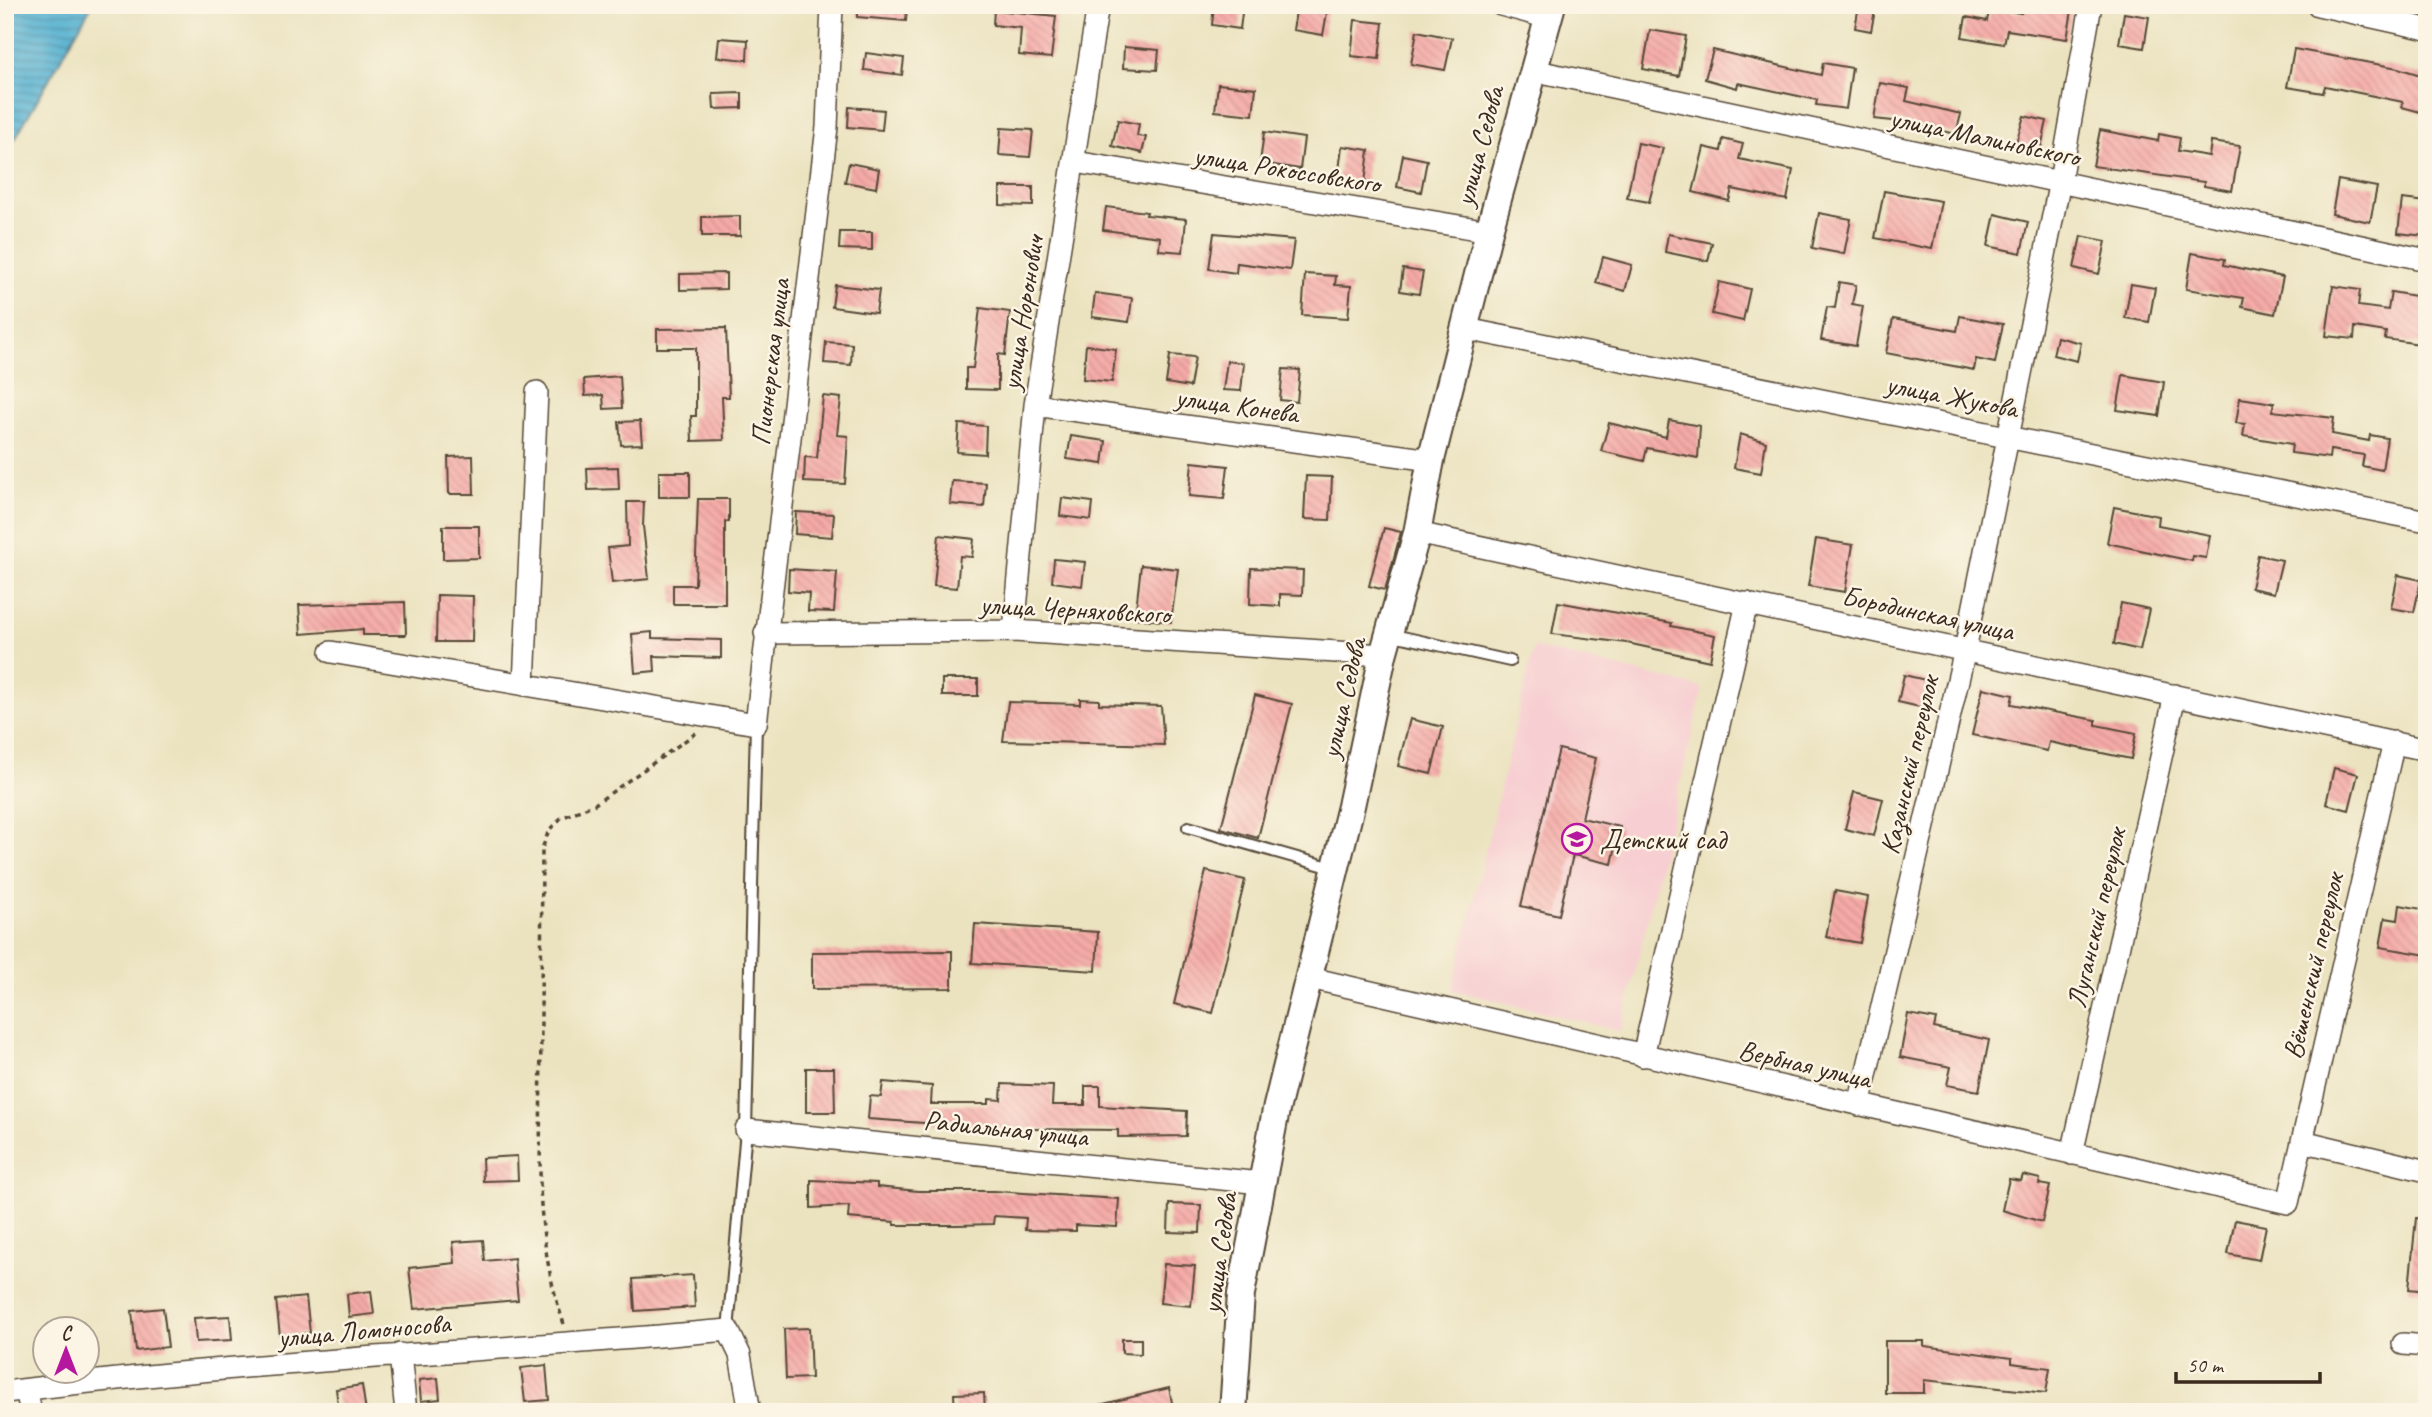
<svg xmlns="http://www.w3.org/2000/svg" width="2432" height="1417" font-family="Caveat,sans-serif">
<defs>
<pattern id="water-rules" width="6" height="5" patternUnits="userSpaceOnUse" patternTransform="scale(1.75)"><rect width="6" height="5" fill="#53b0d1"/><path d="M0 2.5h6" fill="none" stroke="#468fa9"/></pattern>
<pattern id="building-back-hatch" width="6" height="6" patternUnits="userSpaceOnUse" patternTransform="scale(1.75)"><rect width="6" height="6" fill="#f5aaa7"/><path d="M-1 5l2 2M0 0l6 6M5-1l2 2" fill="none" stroke="#d3928f"/></pattern>
</defs>
<rect width="100%" height="100%" fill="#fcf5e5"/>
<filter id="ink" filterUnits="userSpaceOnUse"><feTurbulence type="fractalNoise" baseFrequency=".0143" numOctaves="2"/><feDisplacementMap in="SourceGraphic" scale="14" xChannelSelector="R" yChannelSelector="G"/><feConvolveMatrix kernelMatrix="1 2 1 2 8 2 1 2 1" color-interpolation-filters="sRGB"/></filter>
<filter id="wash" filterUnits="userSpaceOnUse"><feTurbulence type="fractalNoise" baseFrequency=".00686" numOctaves="4" result="noise"/><feDisplacementMap in="SourceGraphic" scale="28" xChannelSelector="R" yChannelSelector="G"/><feGaussianBlur stdDeviation="1.57" result="paint"/><feColorMatrix in="noise" values="0 0 0 0 0 0 0 0 0 0 0 0 0 0 0 0 0 1.4 0 .05"/><feComposite in="paint" operator="in"/></filter>
<g filter="url(#wash)">
<rect width="100%" height="100%" fill="#ebe3c0"/>
<path fill="#f7cfd2" d="M1534,647L1703,688L1621,1031L1452,990Z"/>
<path fill="url(#water-rules)" stroke="#476d78" stroke-width="2" d="M5,5H92L5,156Z"/>
<g id="blocks">
<path fill="url(#building-back-hatch)" d="M857,5H907L906,21L857,17Z
M1214,5H1243L1240,29L1212,25Z
M1297,5L1328,7L1323,35L1293,30Z
M1859,5H1876L1871,31L1855,28Z
M2023,5H2073L2067,39L2007,30L2004,44L1962,37L1966,17L1987,21L1990,8L2021,13Z
M994,10L1056,16L1051,58L1019,55L1021,28L993,25Z
M2124,13L2149,17L2144,48L2119,44Z
M1355,20L1383,23L1379,59L1351,56Z
M1650,30L1686,36L1679,76L1643,69Z
M1417,31L1452,38L1445,70L1411,64Z
M719,38L748,40L747,60L717,57Z
M1124,47L1159,50L1157,70L1123,68Z
M2294,49L2398,68L2427,77L2424,113L2402,107L2403,102L2325,86L2323,93L2287,87Z
M1713,50L1821,75L1823,63L1852,68L1846,109L1816,105L1817,100L1738,83L1737,88L1705,79Z
M866,53L904,58L902,75L864,70Z
M1880,83L1909,88L1906,101L1961,114L1956,134L1903,122L1874,119Z
M1218,84L1256,88L1253,115L1215,111Z
M742,93V108L714,109L713,94Z
M849,107L884,110L882,130L848,127Z
M2024,116L2047,121L2040,152L2015,146Z
M1118,120L1139,124L1137,136L1146,137L1142,153L1112,146Z
M1001,128L1033,130L1030,157L999,155Z
M2100,130L2158,141L2159,134L2180,138L2178,151L2209,156L2211,142L2240,146L2232,191L2204,186V182L2093,166Z
M1264,132L1304,138L1300,169L1260,163Z
M1723,139L1743,144L1739,159L1793,170L1787,200L1732,189L1729,201L1693,192L1704,147L1721,151Z
M1638,143L1663,148L1649,202L1627,198Z
M1342,146L1369,150L1365,183L1338,179Z
M1403,155L1427,160L1421,192L1397,187Z
M849,163L879,169L876,188L845,182Z
M2338,180L2377,187L2370,222L2332,214Z
M1000,187H1033V206L1000,205Z
M1884,191L1941,201L1932,249L1875,238Z
M2402,199L2427,202L2425,236L2398,233Z
M1106,207L1147,212L1146,215L1186,219L1183,252L1159,250L1160,237L1103,230Z
M1819,213L1851,219L1844,254L1812,248Z
M1995,214L2028,222L2021,253L1988,246Z
M740,216V236H702V217Z
M840,232H872V250L839,249Z
M1214,233L1294,240L1290,270L1237,263L1236,273L1209,269Z
M1668,234L1712,243L1708,261L1665,252Z
M2081,236L2106,241L2099,274L2074,268Z
M2192,253L2225,259L2224,265L2283,277L2275,314L2242,307L2244,298L2186,289Z
M1603,257L1632,265L1625,291L1596,283Z
M1403,269L1423,272L1419,294L1400,291Z
M726,273V289L680,290V274Z
M1305,274L1336,276L1335,285L1351,286L1348,318L1302,315Z
M1719,282L1750,289L1743,321L1712,314Z
M1839,282L1856,285L1852,304L1863,306L1856,346L1821,340L1827,307L1835,308Z
M2131,284L2155,288L2149,322L2125,318Z
M835,285L879,290L876,313L832,307Z
M2333,286L2360,290L2358,306L2388,310L2391,292L2427,298V345L2385,339L2386,332L2355,327L2354,339L2326,336Z
M1095,293L1132,298L1129,322L1092,317Z
M980,308L1010,312L1005,355L998,354V390L966,389V368H973Z
M1960,316L2003,324L1995,363L1976,359L1974,370L1886,353L1893,319L1957,331Z
M726,328L729,397H722L724,440L692,441L691,416H696V348H657V329Z
M2057,337L2081,343L2077,361L2053,355Z
M826,342L852,344L851,365L824,363Z
M1086,345L1116,349L1112,382L1083,379Z
M1170,355L1195,357L1190,387L1166,383Z
M1227,361L1244,363L1241,391L1223,390Z
M1283,369L1300,370L1297,402L1280,400Z
M2123,375L2164,382L2159,416L2117,410Z
M620,376L622,408L604,409L603,395L585,396L584,379Z
M823,396L841,398L837,435L848,436L845,484L804,482L805,457L817,458Z
M2240,398L2274,403L2272,411L2334,418L2332,434L2369,441L2370,435L2387,438L2382,470L2362,466L2364,455L2330,450L2329,458L2291,453L2292,444L2243,436L2245,424L2236,423Z
M1669,420L1700,426L1698,458L1647,448L1644,461L1601,451L1609,423L1666,437Z
M640,421L642,444L621,445L619,422Z
M959,424L986,426L985,454L957,452Z
M1740,434L1766,442L1761,473L1734,468Z
M1071,436L1106,441L1103,464L1067,459Z
M473,456L474,494H449L448,457Z
M1192,462L1228,466L1224,499L1189,496Z
M618,467L619,489L588,490L587,468Z
M659,472H690V497H659Z
M1306,476L1332,477L1330,520L1304,519Z
M952,481L986,483L984,507L950,504Z
M1062,498L1093,502L1091,520L1060,516Z
M698,499H729V522H725V604H673V585H695Z
M627,502H644L643,526L649,579L612,583L608,548L628,546Z
M2114,507L2159,516L2158,525L2210,535L2206,558L2193,556L2192,561L2107,543Z
M796,512L834,514L832,537L795,534Z
M443,526H479V558L443,559Z
M1384,528L1401,532L1385,590L1369,586Z
M939,535L974,539L972,557L960,556L957,588L934,586Z
M1816,539L1853,545L1845,592L1808,586Z
M2258,555L2282,560L2274,593L2251,588Z
M1054,559L1085,562L1082,586L1052,582Z
M1141,565L1178,569L1171,622L1135,618Z
M1251,568L1303,570L1302,595L1280,594V606L1250,604Z
M789,569L837,572L834,612L808,611L809,593L788,591Z
M2398,575L2421,580L2414,612L2391,608Z
M437,595L473,596L472,642H436Z
M405,602L406,635H363V629L301,634L299,605Z
M1558,602L1672,623L1671,626L1715,635L1710,661L1627,643L1552,634Z
M2121,603L2149,609L2140,650L2114,644Z
M652,632V638L721,640V658L654,656L655,671L635,673L632,634Z
M1904,675L1930,681L1924,708L1898,702Z
M942,679H978V696H942Z
M1983,688L2013,695L2011,704L2096,720V725L2136,733L2131,759L2049,742L2047,751L1972,735Z
M1255,695L1292,704L1258,838L1221,828Z
M1080,699L1099,700V704L1161,706L1164,745L1003,741L1008,702L1080,704Z
M1410,719L1443,727L1431,774L1398,766Z
M1559,749L1596,758L1582,818L1620,827L1612,864L1573,855L1559,915L1521,906Z
M2334,768L2358,774L2349,810L2326,804Z
M1854,792L1883,799L1874,836L1845,829Z
M1206,871L1245,880L1213,1013L1174,1004Z
M1835,891L1868,897L1860,943L1826,937Z
M2400,905L2427,910V955L2380,947L2385,918L2398,920Z
M975,924L1098,932L1096,971L972,963Z
M952,951V988L812,989V952Z
M1908,1014L1936,1019L1934,1028L1989,1040L1979,1091L1947,1085L1951,1067L1900,1057Z
M806,1068H834L835,1112H806Z
M883,1082L932,1086L931,1104H989V1099L1001,1100L1002,1084L1053,1086L1052,1105H1085V1086H1100V1106L1187,1111L1186,1136L1118,1137V1130L952,1128V1125L868,1119L870,1096L881,1097Z
M517,1156L518,1180L483,1181L482,1158Z
M2023,1175L2040,1179L2039,1184L2050,1186L2042,1222L2002,1210L2009,1179L2021,1181Z
M811,1180L877,1183V1187L918,1191H994L1119,1199L1117,1227L1076,1225V1231L1025,1230L1026,1218L994,1216L993,1224L957,1225H894V1222L848,1218L849,1206L811,1208Z
M1169,1204L1201,1205L1200,1233L1168,1232Z
M2416,1218L2427,1219V1291L2409,1289Z
M2235,1220L2266,1226L2259,1260L2228,1254Z
M483,1240L485,1261L514,1258L518,1300L414,1309L409,1268L455,1263L453,1242Z
M1164,1264L1195,1266L1191,1306L1160,1303Z
M693,1275L695,1307L635,1311L633,1279Z
M371,1291L374,1314L349,1317L347,1294Z
M306,1297L310,1333L280,1336L276,1300Z
M163,1308L168,1347L136,1351L132,1311Z
M230,1316L232,1340L196,1342L194,1318Z
M809,1328L811,1378L786,1379L784,1329Z
M1122,1339H1141V1354L1122,1353Z
M1885,1341H1924V1346L2012,1358V1363L2050,1368L2046,1393L1924,1380V1393H1885Z
M546,1365L549,1400L525,1402L521,1368Z
M438,1378L440,1399L421,1401L419,1380Z
M362,1385L366,1412H339L336,1389Z
M1169,1388L1174,1412H1096L1095,1406Z
M984,1393L985,1412H955L954,1394Z"/>
</g>
</g>
<g filter="url(#ink)">
<use href="#blocks" fill-opacity="0" stroke="#554636" stroke-width="2"/>
<g fill="none" stroke-linecap="round" stroke-linejoin="round">
<g stroke="#554636" stroke-width="14">
<path id="service" d="M1389,634L1510,661
M1188,827L1336,869
M728,1330L746,1130L756,724"/>
</g>
<g stroke="#554636" stroke-width="24">
<path id="minor" d="M1501,5L1549,18
M2318,5L2427,29
M1532,70L2427,260
M1075,162L1489,231
M1466,329L2427,521
M1035,405L1431,460
M1417,533L2427,750
M1014,631L1035,405L1098,5
M765,633L1014,631L1383,655
M331,652L756,724L827,127L832,5
M524,685L537,392
M1310,978L2288,1203L2394,742
M1643,1056L1747,603
M1859,1105L1965,650L2060,181L2091,5
M746,1130L1261,1183
M2302,1141L2427,1171
M2072,1154L2175,695
M2403,1344L2427,1346
M400,1354L406,1412
M26,1390L31,1412
M5,1392C245,1361 487,1352 728,1330L740,1355L750,1412"/>
</g>
<g stroke="#554636" stroke-width="30">
<path id="tertiary" d="M1233,1412L1241,1294L1276,1110L1351,806L1383,655L1417,533L1431,460L1489,231L1552,5"/>
</g>
<path stroke="#554636" stroke-width="3.5" stroke-dasharray="5 5" stroke-linecap="butt" d="M564,1324C548,1277 542,1235 540,1186L542,849L549,830L561,818L595,804L696,733"/>
<use href="#service" stroke="#fff" stroke-width="10"/>
<use href="#minor" stroke="#fff" stroke-width="21"/>
<use href="#tertiary" stroke="#fff" stroke-width="26"/>
</g>
</g>
<defs>
<g id="school-ring" transform="scale(1.575)"><circle r="9.5" fill="#fcf5e5" stroke="#b5179e" stroke-width="1.5"/><path d="M0-5L7-2L0 1L-7-2ZM-4 1L0 2.5L4 1V4Q0 6-4 4Z" fill="#b5179e"/></g>
</defs>
<g fill-rule="evenodd">
<use href="#school-ring" x="1577" y="839"/>
</g>
<g text-anchor="middle" dominant-baseline="central" stroke-width="5" stroke-linejoin="round" paint-order="stroke">
<g font-size="28" fill="#3b2a1e" stroke="#fcf5e5">
<text transform="translate(1985 137) rotate(12)">улица Малиновского</text>
<text transform="translate(1479 146) rotate(-75)">улица Седова</text>
<text transform="translate(1287 169) rotate(9)">улица Рокоссовского</text>
<text transform="translate(1022 313) rotate(-81)">улица Норонович</text>
<text transform="translate(770 362) rotate(-83)">Пионерская улица</text>
<text transform="translate(1952 396) rotate(11)">улица Жукова</text>
<text transform="translate(1237 405) rotate(8)">улица Конева</text>
<text transform="translate(1075 609) rotate(3)">улица Черняховского</text>
<text transform="translate(1928 613) rotate(12)">Бородинская улица</text>
<text transform="translate(1343 698) rotate(-77)">улица Седова</text>
<text transform="translate(1909 765) rotate(-77)">Казанский переулок</text>
<text transform="translate(2096 918) rotate(-77)">Луганский переулок</text>
<text transform="translate(2313 966) rotate(-77)">Вёшенский переулок</text>
<text transform="translate(1805 1064) rotate(13)">Вербная улица</text>
<text transform="translate(1006 1128) rotate(6)">Радиальная улица</text>
<text transform="translate(1219 1253) rotate(-82)">улица Седова</text>
<text transform="translate(364 1330) rotate(-5)">улица Ломоносова</text>
</g>
<g font-size="28" fill="#3b2a1e" stroke="#fcf5e5" text-anchor="start">
<text x="1600" y="839">Детский сад</text>
</g>
</g>
<rect width="2432" height="1417" fill="none" stroke="#fcf5e5" stroke-width="28"/>
<g transform="translate(66 1350)"><circle r="33" fill="#fcf5e5" stroke="#afa495" stroke-width="2"/>
<path d="M0-5L12 26L0 18L-12 26Z" fill="#b5179e"/>
<text y="-10" font-size="19" font-weight="bold" text-anchor="middle" fill="#3b2a1e">С</text>
</g>
<path d="M2176 1372v10h144v-10" fill="none" stroke="#3b2a1e" stroke-width="3.5"/>
<text x="2187" y="1372" font-size="21" fill="#3b2a1e" stroke="#fcf5e5" stroke-width="5" paint-order="stroke">50 m</text>
</svg>
